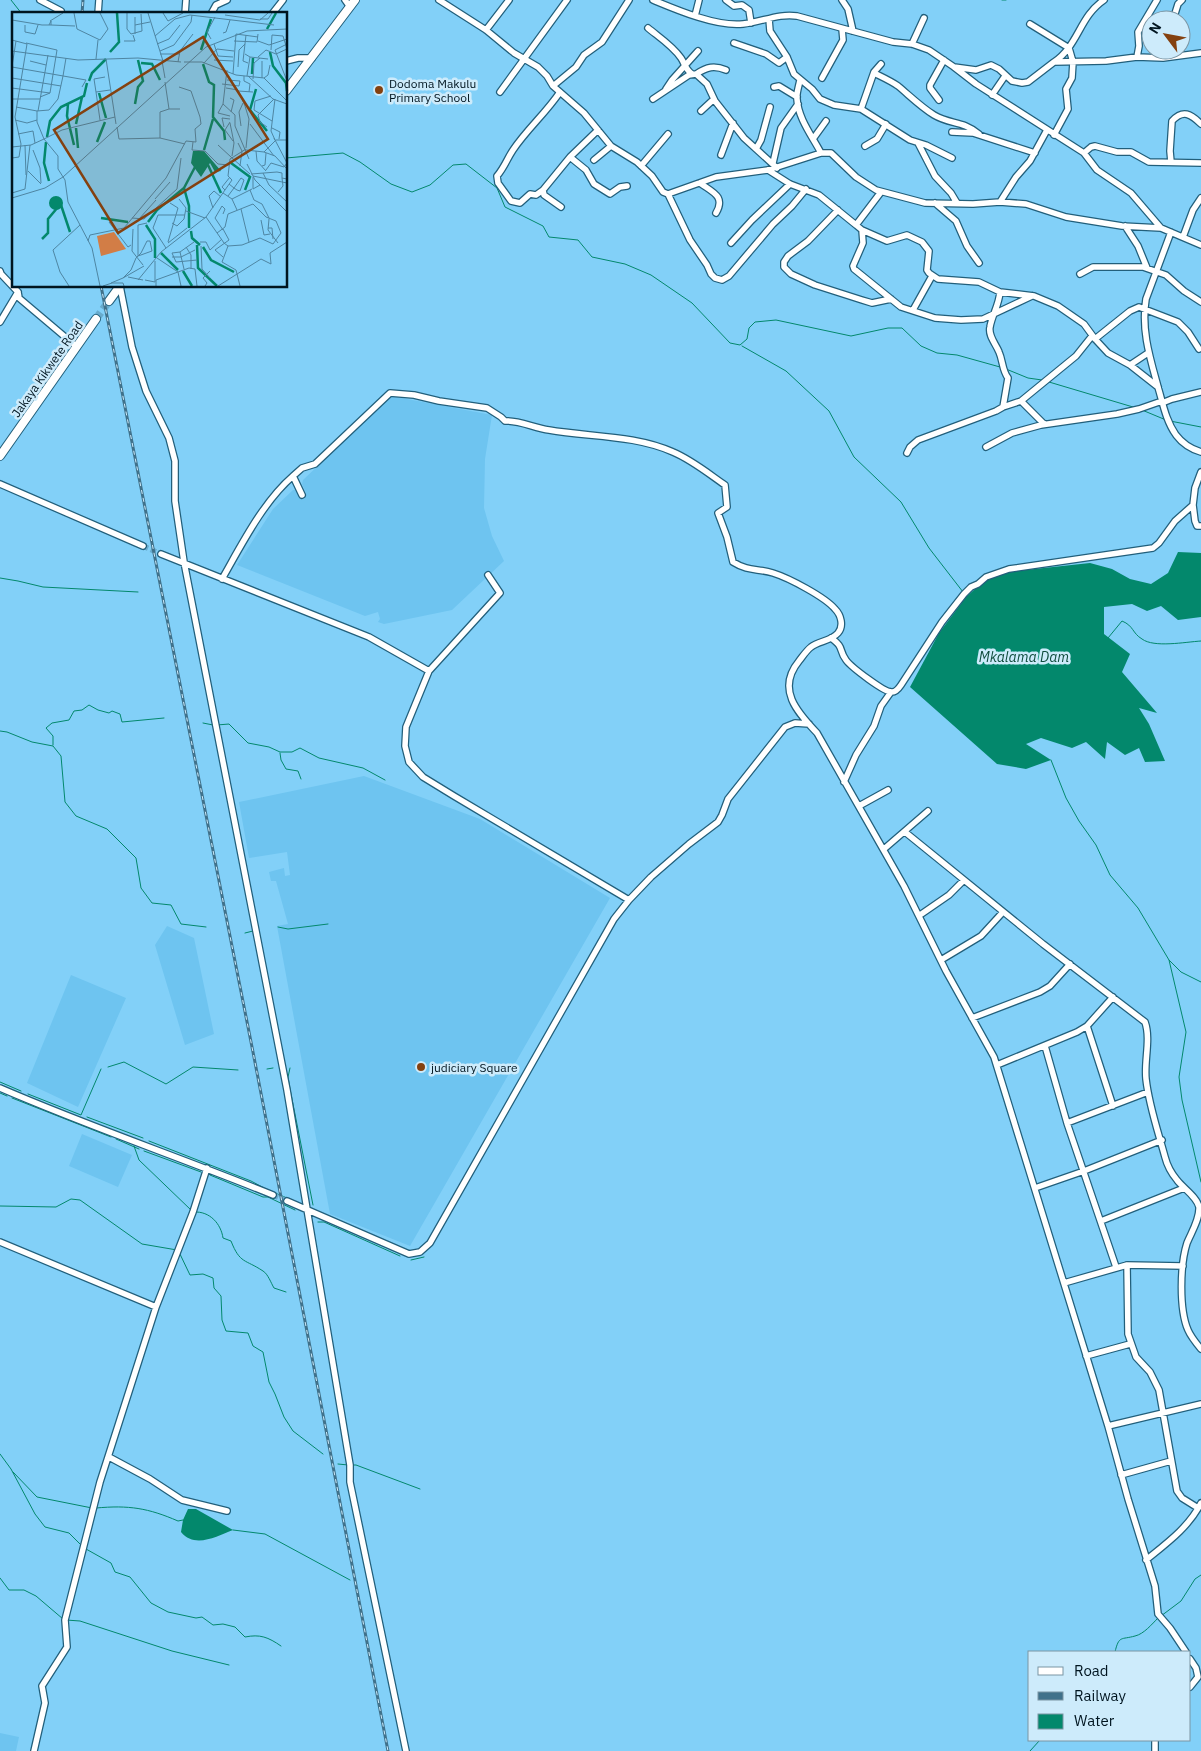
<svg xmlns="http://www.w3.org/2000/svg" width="1201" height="1751" font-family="'IBM Plex Sans',sans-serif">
<rect width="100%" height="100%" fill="#82d0f8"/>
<path fill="#6ec4f0" d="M391,396L492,415L485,459L484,508L492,536L504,561L452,610L384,624L378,622L380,619L378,612L365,616L237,565L273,509L293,490H295L299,496L306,493L302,484L303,480Z
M364,776L480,819L610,898L410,1246L330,1214L277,926L288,924L276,881H271L269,872L284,868L285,876L290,875L287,852L249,858L239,802Z
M167,926L194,938L214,1034L185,1045L155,945Z
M71,975L126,998L78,1107L27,1083Z
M82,1134L132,1155L118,1187L69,1166Z
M0,1733L19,1737L16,1751H0Z"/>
<path fill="#03886c" d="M1178,552L1201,553V617L1178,620L1161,606L1147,611L1132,604L1104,607V634L1130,654L1122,672L1157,713L1139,708L1149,724L1165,761L1145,762L1139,748L1125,755L1107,742L1105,759L1086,742L1072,748L1041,738L1026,744L1051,760L1026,769L997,764L910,687L939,633L966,597L984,581L1007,572L1090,563L1112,569L1130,579L1151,584L1168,573Z
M188,1509H196L233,1530C217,1536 195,1549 181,1532L183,1520Z"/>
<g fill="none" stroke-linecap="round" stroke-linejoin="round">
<path stroke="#03886c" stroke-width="1" d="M11,0L22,14
M1002,0H1006
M286,158L343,153L360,162L391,184L412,192L430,185L453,165L466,164L497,188L505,207L543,226L549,237L578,240L592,257L625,264L651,275L692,303L730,343L740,345L747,339L749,328L755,322L776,320L851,336L888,328H902L921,346L937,353L957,355L1000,367
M742,346L786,371L829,411L854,457L901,502L929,548L963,592
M1006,369L1028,378L1042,380
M1049,382L1133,407
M1142,410L1166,420
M1170,421L1201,427
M0,578L18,581L43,587L138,592
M1108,638L1122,621C1134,626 1132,633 1142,639C1154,648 1185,642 1201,641
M203,723L213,725
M217,725L229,724L248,743L269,747L280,752H292L300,748L319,758L363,768L385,780
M0,731L7,732L32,742L53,746L61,756L65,802L76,816L107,829L136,858L141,888L152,903L171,905L181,924L206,927
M53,745V736L46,728L52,723L69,720L74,711L82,710L89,705L98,710L109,713L112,711L120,714L122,722L164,718
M280,753L281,760L286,769L298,771L301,779
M1051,760L1066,798L1079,821L1096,845L1110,875L1138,908L1169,960L1186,1032L1179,1077L1182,1100L1201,1182
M278,927L288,929L328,924
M245,933L253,931
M1169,960L1181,972L1201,982
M108,1067L124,1062L166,1084L193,1067L238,1070
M290,1068L288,1077L290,1089L313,1205
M267,1069L273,1068
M0,1082L21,1091
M0,1093L7,1096
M28,1094L81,1115L101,1069
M12,1098L111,1137
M87,1117L143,1138
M116,1139L139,1149
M149,1141L251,1181L264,1188
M134,1146L139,1160L191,1210
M144,1151L201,1172
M210,1175L263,1197H268L295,1210
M275,1193L287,1198
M0,1206L56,1207L71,1199L80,1200L142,1244L177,1250
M194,1212C210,1211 221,1224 223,1238L231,1241C240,1264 245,1259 263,1271C268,1274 271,1283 274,1288L286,1292
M318,1222H324L400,1256
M179,1252L190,1275L203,1274L213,1278L214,1288L221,1296L222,1320L226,1331L248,1333L253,1346L263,1352L269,1382L275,1394L284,1417L293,1431L323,1454
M411,1260L424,1257
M0,1454L11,1469L35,1514L45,1527L69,1533L81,1545
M338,1464L348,1465
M352,1465H356L420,1489
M13,1472L37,1497L92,1508
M96,1508C129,1505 148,1508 178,1521L183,1520
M233,1530L265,1534L350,1580
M86,1549L111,1563L115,1572L130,1577L151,1603L168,1612L196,1618L202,1617L213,1625L223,1624L235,1627L245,1637C260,1634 268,1637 281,1646
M0,1578L9,1590H24L36,1596L63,1619
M1161,1616L1181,1601L1195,1579L1201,1575
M66,1620L80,1621L172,1651L229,1665
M1115,1652C1119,1635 1121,1640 1135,1636C1144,1634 1152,1624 1158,1618
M1030,1751L1040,1740"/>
<path stroke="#68abcd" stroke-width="5.5" stroke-dasharray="5.5 3" stroke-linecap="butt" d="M143,546L161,554
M273,1195L287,1201"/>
<path stroke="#68abcd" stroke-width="8" stroke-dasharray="8 4" stroke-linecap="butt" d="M96,319L109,301"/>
<g stroke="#225f7b" stroke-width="8">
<path id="minor" d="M40,0L61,11
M345,0L350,7
M439,0L486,30L514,53L538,67L547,76L553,86L584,113L611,146L637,162L652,176L663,192L668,194L716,177L768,170L821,153H831L856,177L876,190L925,203L973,204L1000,202L1026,204L1066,217L1122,226L1161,228L1201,245
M653,0C677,10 717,27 743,24C762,22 779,13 797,16L893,42L912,44L929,50L954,67L976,84L1084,153L1097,170L1131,193L1161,228
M726,0L734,6L742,5L749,10L751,23
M842,0L848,9L853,31
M98,14L99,0
M185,14L186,0
M211,14L216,5L227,0
M272,14L283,0
M695,16L699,0
M769,19L770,31L787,57L794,74L812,89L820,99L834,105L861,109L910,140L926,145L952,158
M1173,20L1178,4L1182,0
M1030,24L1069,48L1073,62L1072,78L1066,89L1068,109L1054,135
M648,28C659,37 673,46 681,58C685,64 685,69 692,74
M486,30L509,0
M734,43L766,54L779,63L787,57
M912,44L924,18
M1137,57L1139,46L1138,32L1157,0
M286,61L298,58H312
M1054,62C1079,45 1079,17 1104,0
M954,67L976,70L991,65L999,69L1012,81L1022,83L1028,82L1054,62L1106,61L1137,57L1163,58L1201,53
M874,73C882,77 891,81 898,86C910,96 921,107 934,115C951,125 962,120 979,134
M696,74C707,67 714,65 726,70
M822,78L843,40L842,29
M800,80C799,86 796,93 797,99C798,118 812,136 821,153
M553,86L576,67L584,55L602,42L629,0
M774,87L779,86L797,97
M666,89L672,80L698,51
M500,92L567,0
M992,95L1005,76
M653,99L689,75L696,74L707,84L715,101L744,138L777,168
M939,100L930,88V85L944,60
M861,109L874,72L881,64
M701,111L714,99
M952,132L973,133L1035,153
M813,139L826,121
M918,143L935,176L951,193L957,203
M865,146L877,139L886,124
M756,149L761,140L770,107
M1084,153L1091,147L1095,146L1117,152H1131L1149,162L1201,163
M721,155L733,123
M570,157L586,170L594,184L610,194L620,187L627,186
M594,160L611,146
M1171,162L1170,151L1172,121C1183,109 1191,114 1201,124
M773,163L781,128L798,104
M641,166L668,134
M768,170L790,184L819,195L856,225L881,192
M700,183C712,192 726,196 716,213
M543,190L536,195L530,194L520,203L511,201L498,183L497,176C504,168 507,159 513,150C527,129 546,113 560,92
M668,194L690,240L707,265L711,274L715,278L722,280L729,276L773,224L792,206L806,189
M1000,202L1016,177L1030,161L1047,130
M935,203L956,221L967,246L979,263
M561,207L544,195L543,190L570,157L598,130
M838,210L808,241L788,256L784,262V267L791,274L815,285L862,300L872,303L891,299
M856,225L862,230L863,243L853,266L854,269L901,307L935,318L961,320L983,319L1032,296
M1125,226L1138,246L1147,268
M862,230L887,241L907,235L922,242L929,251L927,270L929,273L938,279L979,282L1000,292L1034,296L1058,306L1084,324L1095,339L1108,353L1130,365L1158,387
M1171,232L1146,299C1141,330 1150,358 1158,387C1163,404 1166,421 1176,435C1182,443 1191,449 1201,452
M1183,237L1193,210L1201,198
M731,243L752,220L790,184
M0,271L1,274L18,292L19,298L77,347
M1080,274L1093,267H1143L1166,275L1184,291L1201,302
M120,286L132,347L146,391L169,438L175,461V501L184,562L287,1090L350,1465V1482L406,1751
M1000,292C999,305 992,315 990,327C988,336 996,344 999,352C1003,361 1002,370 1008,378L1003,407L1021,401L1044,424
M913,310L932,276
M0,322L18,292
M1095,339L1130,311L1139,307L1178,322L1188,332L1199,349
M1130,365L1148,353
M1021,401L1076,356L1092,336
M1162,403L1172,399L1201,392
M986,447L1012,433L1041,425L1117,414L1139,409L1162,401
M907,453L910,447L918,440L996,411L1003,407
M293,476L302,468L315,464L390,393L414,395L439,401L487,408L501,417L505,421C519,420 534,428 549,430C590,437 635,435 673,452C692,460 709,474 725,485L727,507L718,513L727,537L733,562C749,572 757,568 773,573C789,578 825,597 835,609C841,615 844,626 838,633C831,641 819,641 811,647C806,651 803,656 799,661C776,689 797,712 817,733L904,886L946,971L994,1057L1108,1426L1128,1499L1155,1586L1158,1614L1170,1628L1186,1652
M0,484L143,546
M1193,505L1195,521L1197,526H1201
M161,554L369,637L429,671L500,593L488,575
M222,579C242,544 263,502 293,476L302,495
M831,638C845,648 838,649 846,660C851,667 885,693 892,692C896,692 899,688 901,685L942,622L964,594L971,587L978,584L986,577L1009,569L1153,548L1159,543L1175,521L1193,505L1195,488L1201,472
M429,671L406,727L405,746L409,762L423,777L454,796L629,900
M844,782L856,755L874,726L881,706L891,692
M859,806L888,790
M905,832L1043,944L1145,1022C1151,1039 1144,1061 1146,1079C1149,1106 1158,1131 1165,1157C1167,1165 1172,1174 1177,1180C1183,1188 1197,1197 1199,1207C1200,1219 1191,1233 1187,1243C1180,1265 1179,1309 1188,1330C1191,1337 1196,1343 1201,1349
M884,849L928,811
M920,915L949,895L964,880
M941,960L981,936L1003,912
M972,1018L1040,992L1050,986L1070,964
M1087,1026L1113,1106
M1045,1046L1067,1123L1116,1267
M997,1065L1077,1032L1087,1026L1113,997
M0,1088C90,1127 182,1158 273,1195
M1067,1123L1148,1092
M1035,1188L1084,1171L1162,1140
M287,1201L409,1254L420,1252L430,1243L614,919L629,900L651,877L689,844L718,822L722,815L728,799L785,727L795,723L809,724
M1101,1221L1184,1188
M0,1242L156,1307
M1127,1265L1128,1334L1136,1357L1150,1372L1159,1390L1177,1491L1182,1498L1198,1508
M1064,1283L1127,1265L1183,1266
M1086,1356L1130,1344
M1108,1426L1201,1404
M109,1457L150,1479L182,1500L227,1511
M1121,1475L1171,1461
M1146,1560C1167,1543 1189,1527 1201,1503
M1190,1659L1196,1668L1198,1677L1190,1687
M34,1751L45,1703L42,1686L67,1647L65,1620L100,1482L156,1307L193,1212L207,1168
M1155,1751V1740"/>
</g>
<g stroke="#225f7b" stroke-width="10">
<path id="secondary" d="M286,91L355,0
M109,301L120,286
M0,456L96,319"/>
</g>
<use href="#minor" stroke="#fff" stroke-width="5.5"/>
<use href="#secondary" stroke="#fff" stroke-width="8"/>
<g stroke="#40718a" stroke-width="3">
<path id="rail" d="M82,14L83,0
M101,286L253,1052L388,1751"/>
</g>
<use href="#rail" stroke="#cdebfb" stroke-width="1" stroke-dasharray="4" stroke-linecap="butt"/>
</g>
<g fill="#844110" stroke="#cdebfb" stroke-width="2">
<circle cx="379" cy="90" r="5"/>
<circle cx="421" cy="1067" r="5"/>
</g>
<g text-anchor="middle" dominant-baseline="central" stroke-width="5" stroke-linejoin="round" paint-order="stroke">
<g font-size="12" fill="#001520" stroke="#cdebfb" text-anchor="start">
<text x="389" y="83">Dodoma Makulu<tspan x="389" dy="14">Primary School</tspan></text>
<text x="431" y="1067">judiciary Square</text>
</g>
<g font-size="12" fill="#001520" stroke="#cdebfb">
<text transform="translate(47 369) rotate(-55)">Jakaya Kikwete Road</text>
</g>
<g font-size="14" font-style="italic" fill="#104d3d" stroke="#cdebfb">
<text x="1024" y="657">Mkalama Dam</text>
</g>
</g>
<g transform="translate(12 12)">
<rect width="275" height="275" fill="#82d0f8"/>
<path d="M102,220L114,237L89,244L85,224Z" fill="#d27d46"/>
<path d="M181,139H192L209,159L203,160L198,151L189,165L179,151ZM37 191a7 7 0 1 1 14 0a7 7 0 1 1-14 0Z" fill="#03886c"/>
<path fill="none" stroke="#03886c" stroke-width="2.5" d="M255,17L264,1M189,38L199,7M98,40L107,30L105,1M258,40L261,54L274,71L275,79M129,51L140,52L148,68M191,52L197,70L202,73L201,105L212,119L213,128M240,62L241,46M77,69L80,61L94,47M244,77L238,98L255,119M87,81L94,106M56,92L55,104L62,133M123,92L126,75L131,69L126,48M64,112L70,85M64,116L66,136M35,125L38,109L49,95L72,84L75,71M34,130L32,151L37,169M85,130L93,110M192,138L201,107M219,151L238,165L233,178M196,153L209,181M172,176L177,194V216M49,193L58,220M89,206L116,210M136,210L145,198L172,176L183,155M134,213L143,227V246M179,219L180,226L188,233M30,227L36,221V207L46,195M185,233L186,256L205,274M191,235L199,248L222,260M149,241L166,258M171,259L180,274"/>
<path fill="none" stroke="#4e85a2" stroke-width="1" d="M62,1L65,17L88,28L96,17L88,1M115,1V17L119,22L130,19L129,2M136,1L151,49M151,1L156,9L171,1M213,3L248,8L256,1M123,5V22M248,7H256L260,1M0,8L30,13H39V9L37,13M38,9L51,1M13,13V20L23,22L26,13M39,13L63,14M123,13L138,10M211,21L214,20L218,8M234,23L231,49L236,51M143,24L163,7L178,3L262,13M199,27L195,20L203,5M0,28L15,32L3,105L9,132M112,29H123L121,23M222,29L245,30L246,22M246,29L257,33L275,27M14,31L45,38L38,81L28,85M145,32L157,27L168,13M202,32L206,44L221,45M275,32L263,38L275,69M259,38L260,23L271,24L275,37L264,42M0,39L66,48L126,46L169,50M148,39L162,33L179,10L180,3M148,42H168M233,42L238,45L235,64M238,45L256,47M246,45L254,38L264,42M84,47L86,28M94,47L104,112M202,48L221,49M18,49L34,53M150,49L153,66M166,50L168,39L181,22M172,50H190L224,63L252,66L275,89M192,51L205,37L222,39M0,54L4,29M0,55L74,68L70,75M226,55L227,38L233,32M215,58L211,92L223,103V114L237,147M221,62L224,22L246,25M51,64L54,46M232,64V69L238,72L237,80M236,64L261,87L275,92M0,66L49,74M250,66V49M252,66L256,63L258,53M241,67L242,51L248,46M215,68L228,69L227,74M153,70L157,97H168M210,72L227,74M0,76L38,81M214,76L226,78L233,94L237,107L234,136M226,79L241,80M84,80L82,67L93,65M259,84L243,89L242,98L260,109M218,86L222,88L219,100M0,87H28M263,87L259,119L263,128M211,92L206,101L218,104M4,95L25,99V110L32,127L46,144V157L53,168L56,190L80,236L88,274M25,99L37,98L46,87L51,64M26,99L36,43M3,108L15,111L25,108M88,108L84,80L98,78M218,110L213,118L221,129M218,111L222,131L220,144M238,112L262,144M229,114L227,100L231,91M105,115L107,127L148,126L173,132M212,115L210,106L218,107M255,115L248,110L246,103L262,87M260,116L268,120L267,127M6,122L21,119L23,131M148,126V100L157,97M32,127L50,118L103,105M181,130L180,138L193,139L206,152L217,153M226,131L230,139L228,154M13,133L14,163M206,133L219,145M0,135L19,133L32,127M21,138L28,156L29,171M234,138L252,140L264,128H275M244,139L245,149L254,159M252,140L263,144L275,157M219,145L238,162M0,146L7,145L9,132M235,152L243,168L275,200M250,154L253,153L254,141M254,158L259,151L272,155L275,151L262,126M16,159L29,172M251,161L257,173L275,190M239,162L265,160L270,161V166M241,164L275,171M241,165V177L248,173M213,178L210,175L218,165M238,178L242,188L250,192L257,206M266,180L271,174L270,166L275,167M0,181L13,177L18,133M211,181L220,187L225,198M216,184L222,176L229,166L232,168L228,179L225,178L222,176L217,172M0,186L33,176L51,165L194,35L235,19L275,17M143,187L158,170M220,187L240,177M201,196L197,184L202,179L209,185M229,197L237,230M174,199L193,206M194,205L212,231L216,234L230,233L248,226L261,232L269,221L264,209L254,205L241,192L216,202L213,215L205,221M120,206L132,207L165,177L169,146M127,207L144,188M257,207L256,218L266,231M249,208L252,223L258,222M97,210L116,235L119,233M160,211L165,214L172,207L174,196L167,187M256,216H260L261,227M121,217L120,239L131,253M211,218L203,206L210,194L213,197L211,202M76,229L78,223L112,216L154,166L174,129L184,130L183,117L189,112L188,105L179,79L167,75M156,230L166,196L158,191M188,230H194L198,238L210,227M156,231L175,216M189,234L190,257L198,266M216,234L210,250L224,258L228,274M174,235L179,243V257M154,236L141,216L146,203H173M168,240L160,241L164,250L185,248M160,245H169L183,238M211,245L203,238L217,228L211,217M145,246L166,260L169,274M172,257L168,240L182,230M116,265L131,268M111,266L132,254M126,268L149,240L194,205L220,168L216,164L218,147L234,137M133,268L143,270V249M99,271L111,266L119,258L124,246L129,241L135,229H138L140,239L126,244V213L135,211M57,274L48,260L41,238L68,213M91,274L100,271H111L112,274M144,274V268L177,256L183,257L185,274M193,274L195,271L191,266L198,259M206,274L249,247L259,252L258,241L275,230"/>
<path fill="#844110" fill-opacity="0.15" stroke="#844110" stroke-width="2.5" d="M191,25L256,127L106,221L42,118Z"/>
<rect width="275" height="275" fill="none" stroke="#001520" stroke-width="2.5"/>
</g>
<rect x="1028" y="1651" width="162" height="90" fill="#cdebfb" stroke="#7b95a3"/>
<rect x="1038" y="1667" width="25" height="8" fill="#ffffff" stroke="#7b95a3"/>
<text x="1074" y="1676" font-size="15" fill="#001520">Road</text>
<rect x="1038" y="1692" width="25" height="8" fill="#40718a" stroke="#7b95a3"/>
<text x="1074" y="1701" font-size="15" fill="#001520">Railway</text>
<rect x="1038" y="1714" width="25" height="15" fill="#03886c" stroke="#7b95a3"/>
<text x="1074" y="1726" font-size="15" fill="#001520">Water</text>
<g transform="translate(1166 35) rotate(302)"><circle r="24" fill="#cdebfb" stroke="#7b95a3"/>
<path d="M0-4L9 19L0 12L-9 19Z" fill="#844110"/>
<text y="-8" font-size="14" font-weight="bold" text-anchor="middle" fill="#001520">N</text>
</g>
</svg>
